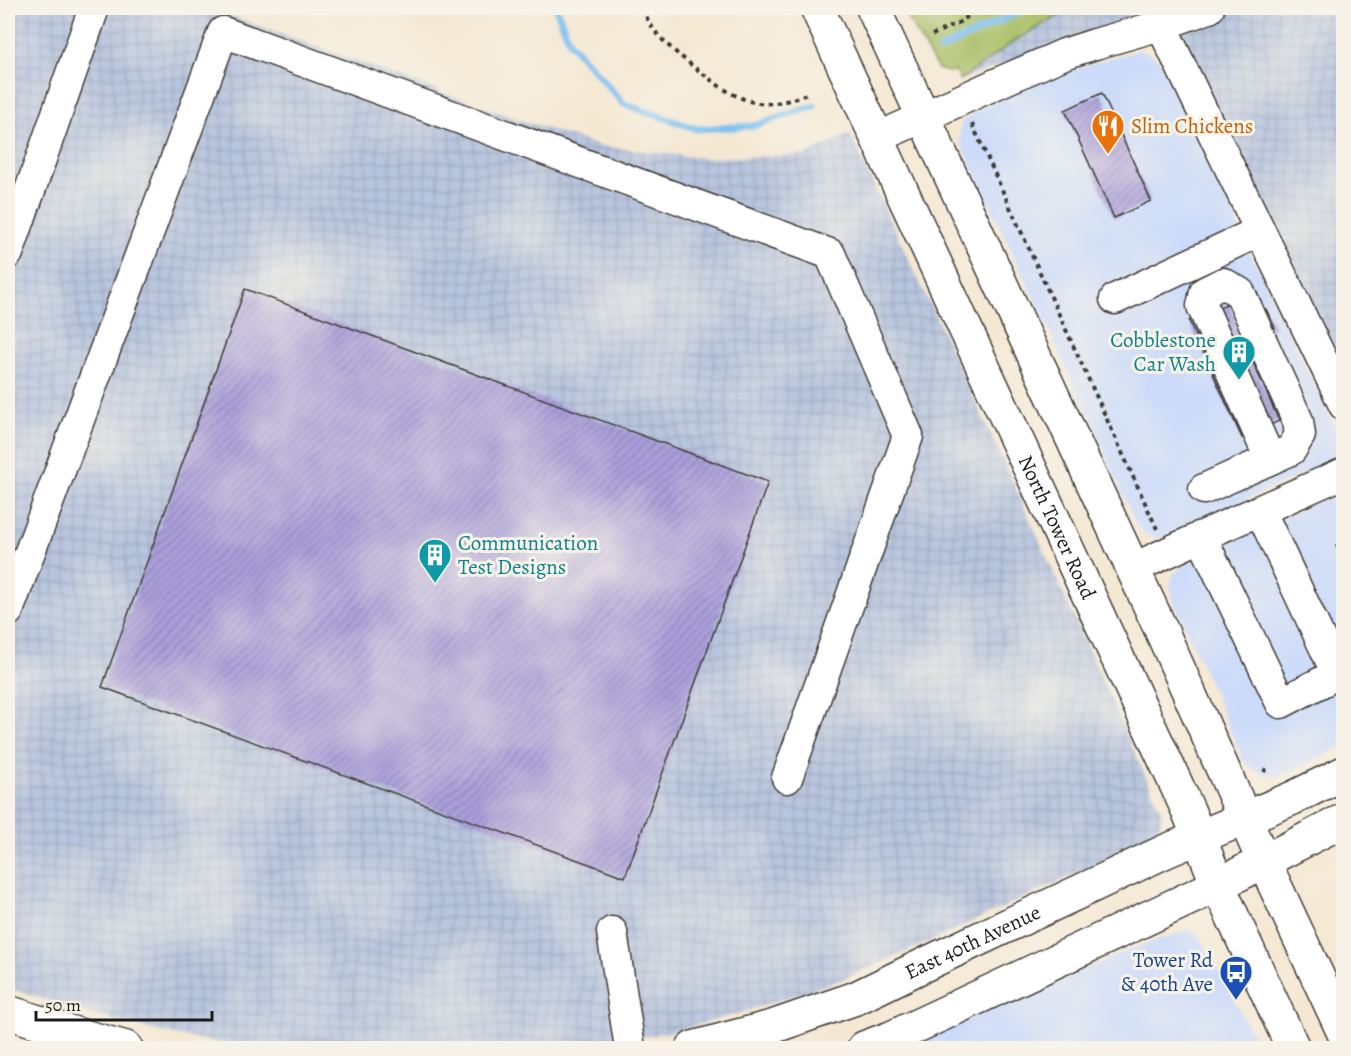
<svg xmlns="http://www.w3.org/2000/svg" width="1351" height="1056" font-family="Alegreya,serif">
<defs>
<pattern id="industrial-grid" width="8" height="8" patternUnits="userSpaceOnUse" patternTransform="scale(1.5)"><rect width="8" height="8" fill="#b8c5de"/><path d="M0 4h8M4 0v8" fill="none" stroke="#9ea9be"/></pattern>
<pattern id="building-hatch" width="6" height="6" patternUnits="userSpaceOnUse" patternTransform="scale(1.5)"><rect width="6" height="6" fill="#ab9fdb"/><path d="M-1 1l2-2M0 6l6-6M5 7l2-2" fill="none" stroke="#8a81b1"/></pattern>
</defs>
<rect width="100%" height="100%" fill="#f7f3e8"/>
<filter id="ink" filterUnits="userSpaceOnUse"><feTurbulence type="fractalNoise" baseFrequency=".0167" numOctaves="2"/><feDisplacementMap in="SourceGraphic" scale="12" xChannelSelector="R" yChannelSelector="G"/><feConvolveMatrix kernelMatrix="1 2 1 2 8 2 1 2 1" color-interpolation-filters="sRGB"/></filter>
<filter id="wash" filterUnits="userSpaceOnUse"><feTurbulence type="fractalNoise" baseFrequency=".008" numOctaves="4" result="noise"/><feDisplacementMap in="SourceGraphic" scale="24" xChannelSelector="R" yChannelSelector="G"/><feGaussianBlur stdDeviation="1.35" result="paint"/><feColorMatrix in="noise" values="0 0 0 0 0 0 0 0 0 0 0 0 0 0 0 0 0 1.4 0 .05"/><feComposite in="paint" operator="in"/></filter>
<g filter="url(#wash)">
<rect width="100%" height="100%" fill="#f5e8d3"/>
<path fill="#ccdbfa" d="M1140,50L1149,53L1159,60L1230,207L1253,260L1259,268L1336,431L1337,442L1336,452L1329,462L1162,538L1148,536L1137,526L1060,353L960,142V132L962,121L971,114L998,100L1041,80L1090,64Z
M1343,490V746L1288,773L1278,776L1267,777L1253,769L1244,762L1173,600L1170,584L1173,574L1187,562Z
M1188,930L1197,933L1201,938L1260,1048H918L915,1043L1131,949Z"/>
<path fill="url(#industrial-grid)" d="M8,8H209L500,113L600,146L704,158L806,155L850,134L1013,482L1162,813L1161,822L1157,830L1145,842L922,945L838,981L734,1015L670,1032L579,1048H250L180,1036L100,1017L8,988Z
M1083,8H1156L960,80L1019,38L1064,13Z
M1160,8H1343V378L1188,58Z"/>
<path fill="#a8be63" stroke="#626d40" stroke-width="1.5" d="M901,8H1083L1064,13L1019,38L960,80L956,71L948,72L938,69Z"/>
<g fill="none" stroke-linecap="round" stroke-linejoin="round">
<path stroke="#78bff0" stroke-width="7" d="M556,8L570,43L624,104L697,129L753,126L814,106
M939,50L1028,8"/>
</g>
<g id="blocks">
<path fill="url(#building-hatch)" d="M1102,93L1151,201L1114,218L1065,110Z
M1344,130V144L1338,132Z
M245,289L768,482L625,877L102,687Z
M1229,303L1237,322L1266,309L1275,328L1244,342L1279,421L1242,438L1189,321Z
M1344,541V562L1336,545Z"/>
</g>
</g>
<g filter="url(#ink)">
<use href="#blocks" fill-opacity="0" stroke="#3d3b37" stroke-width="1.5"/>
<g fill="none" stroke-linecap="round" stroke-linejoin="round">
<g stroke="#3d3b37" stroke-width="33">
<path id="minor" d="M1161,25L1209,8
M877,138L1009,78L1064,54L1095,44L1161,25L1344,405
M8,253L94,8
M1115,299L1260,231
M1204,489L1291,450L1300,435L1298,421L1240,293L1223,283L1205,292L1202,306L1270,459
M1260,510L1337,674L1344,671
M1201,536L1281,703L1337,674
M1132,569L1222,527L1344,473
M8,611L223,32L830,254L908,436L787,778
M612,932L630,1048"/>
</g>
<g stroke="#3d3b37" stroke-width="36">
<g id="major">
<path id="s1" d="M817,8L1188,810L1218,885L1293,1048"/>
<path d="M873,8L1163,634L1264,862L1344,1033"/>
<path d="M8,1012L72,1033L126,1048"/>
<path id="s2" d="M693,1048L772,1027L856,998L930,962L1166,851L1293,798L1344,773"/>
<path d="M864,1048L891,1038L1218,885L1344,820"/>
</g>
</g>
<path stroke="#3d3b37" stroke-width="4" stroke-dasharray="4.5 4.5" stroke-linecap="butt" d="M643,8C651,34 673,50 694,67C714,82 733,99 759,103C777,105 792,100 809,93
M932,35L962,21L978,8
M972,124L1157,529
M1264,772L1267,767"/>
<use href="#minor" stroke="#fff" stroke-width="30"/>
<use href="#major" stroke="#fff" stroke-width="33"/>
</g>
</g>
<defs>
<g id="restaurant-pin" transform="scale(1.725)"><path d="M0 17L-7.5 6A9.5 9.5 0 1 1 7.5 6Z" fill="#e8710a" stroke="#f7f3e8"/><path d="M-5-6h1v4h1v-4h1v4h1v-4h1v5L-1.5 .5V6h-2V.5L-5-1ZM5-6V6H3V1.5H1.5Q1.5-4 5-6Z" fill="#fff"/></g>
<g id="building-pin" transform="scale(1.725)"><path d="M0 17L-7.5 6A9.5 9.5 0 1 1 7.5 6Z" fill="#0f9aa8" stroke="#f7f3e8"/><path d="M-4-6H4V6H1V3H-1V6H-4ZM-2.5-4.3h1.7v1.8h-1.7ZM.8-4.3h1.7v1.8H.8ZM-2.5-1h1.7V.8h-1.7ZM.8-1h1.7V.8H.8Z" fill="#fff"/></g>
<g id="bus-pin" transform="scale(1.725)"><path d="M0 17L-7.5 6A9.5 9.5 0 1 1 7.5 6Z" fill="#1a4fb4" stroke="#f7f3e8"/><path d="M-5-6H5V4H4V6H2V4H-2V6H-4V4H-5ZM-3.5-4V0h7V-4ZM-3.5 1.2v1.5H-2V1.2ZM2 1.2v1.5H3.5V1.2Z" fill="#fff"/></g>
</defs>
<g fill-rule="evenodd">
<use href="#restaurant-pin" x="1108" y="126"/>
<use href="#building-pin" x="1239" y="352"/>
<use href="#building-pin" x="435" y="555"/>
<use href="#bus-pin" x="1236" y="972"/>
</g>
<g text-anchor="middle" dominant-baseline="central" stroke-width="6" stroke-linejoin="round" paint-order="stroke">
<g font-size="21" fill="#c56008" stroke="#f7f3e8" text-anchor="start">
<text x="1131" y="126">Slim Chickens</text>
</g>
<g font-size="21" fill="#0d838f" stroke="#f7f3e8" text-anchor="end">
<text x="1216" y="340">Cobblestone<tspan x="1216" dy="24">Car Wash</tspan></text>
<text x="458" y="543" text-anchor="start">Communication<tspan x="458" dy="24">Test Designs</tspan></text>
</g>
<g font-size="21" fill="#1c1c1c" stroke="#f7f3e8">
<text stroke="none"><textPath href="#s1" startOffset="572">North Tower Road</textPath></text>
<text stroke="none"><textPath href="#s2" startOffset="300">East 40th Avenue</textPath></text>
</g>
<g font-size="21" fill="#164399" stroke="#f7f3e8" text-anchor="end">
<text x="1213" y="960">Tower Rd<tspan x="1213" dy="24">&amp; 40th Ave</tspan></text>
</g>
</g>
<rect width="1351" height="1056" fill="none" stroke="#f7f3e8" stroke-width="30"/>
<path d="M36 1011v9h176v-9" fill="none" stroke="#1c1c1c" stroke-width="3"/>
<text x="45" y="1011" font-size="18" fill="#1c1c1c" stroke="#f7f3e8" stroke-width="4.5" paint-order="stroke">50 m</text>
</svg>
